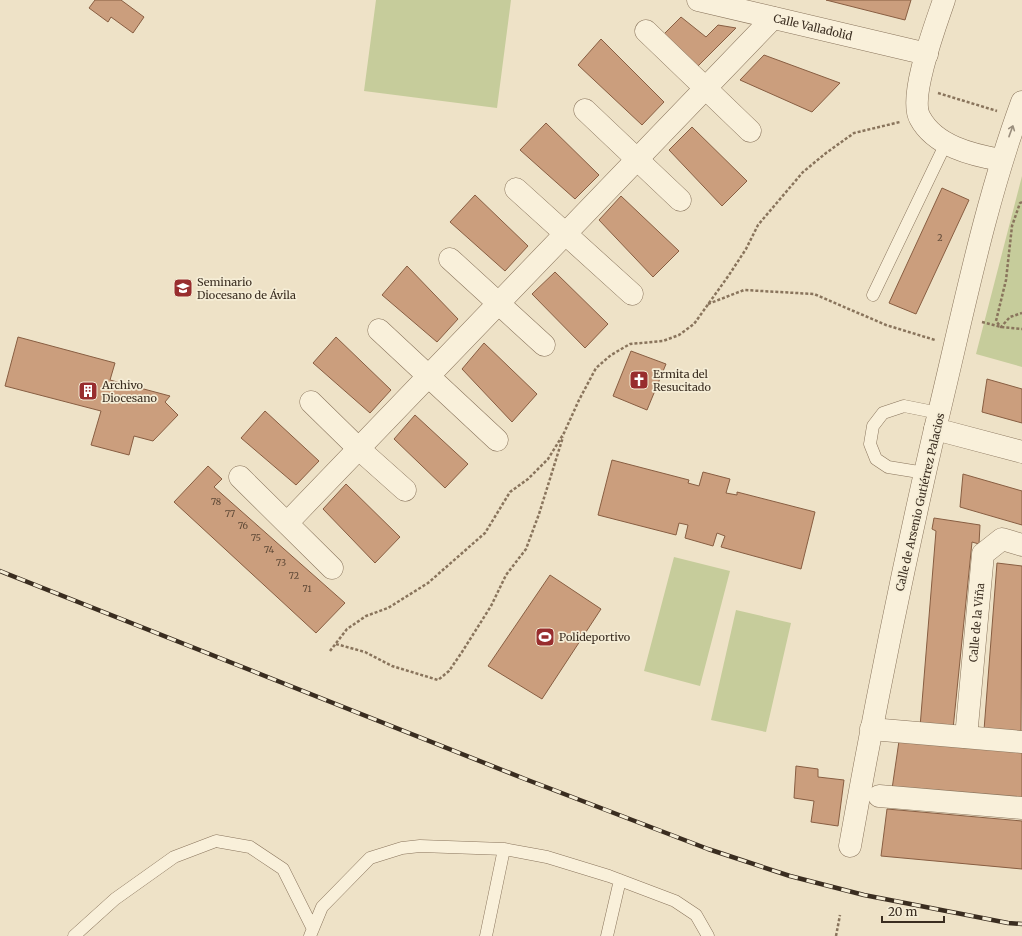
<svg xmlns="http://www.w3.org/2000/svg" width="1022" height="936" font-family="Merriweather,serif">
<rect width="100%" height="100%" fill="#eee2c7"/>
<path fill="#c6cc9b" d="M376,0H511L497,108L364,91Z
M1022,176V367L976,354Z
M674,557L730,571L700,686L644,671Z
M736,610L791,623L766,732L711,720Z"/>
<path fill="#cb9e7d" stroke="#885e42" d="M95,0H121L144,17L133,33L111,17L108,22L89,8Z
M826,0H911L905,20Z
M681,17L706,37L718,25L736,28L695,69L662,36Z
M601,39L664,102L642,125L578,65Z
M764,55L840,83L812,112L740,80Z
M546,123L599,175L575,199L520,150Z
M692,127L747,181L722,206L669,150Z
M942,188L969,200L916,314L889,303Z
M475,195L528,246L505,271L450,222Z
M621,196L679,251L653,277L599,220Z
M407,266L458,319L437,342L382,295Z
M555,272L608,324L585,348L532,294Z
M18,337L115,363L110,380L170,396L165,402L178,415L153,441L134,436L129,455L91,445L101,411L5,386Z
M336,337L391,390L370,413L313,363Z
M484,343L537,394L512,422L462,369Z
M631,351L666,364L647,410L613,396Z
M987,379L1022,389V423L982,412Z
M265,411L319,461L296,485L241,438Z
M415,415L468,464L445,488L394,439Z
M612,460L689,480L688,483L699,486L703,472L730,479L726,493L737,495V492L815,512L801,569L721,547L725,536L717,533L713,546L685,538L688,525L679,523L676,535L598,515Z
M208,466L222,479L214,487L345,603L316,633L174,502Z
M963,474L1022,491V525L960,507Z
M346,484L400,537L375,563L323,509Z
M934,518L980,525L979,544L972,542L953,729L920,727L936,531L932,529Z
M997,563L1022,566L1021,731L984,730Z
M550,575L601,609L542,699L488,666Z
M899,741L1022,752V799L892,789Z
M796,766L818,769V777L844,780L838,826L811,822L814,801L794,798Z
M887,809L1022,821V869L881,856Z"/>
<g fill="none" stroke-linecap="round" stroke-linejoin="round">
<g stroke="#89745c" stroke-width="13">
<path id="service" d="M873,295L946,143
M925,473L888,467L876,459L870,444L873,426L883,413L904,406L939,413
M74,936L115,899L174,857L216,841L250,847L283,869L313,929
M310,936L322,907L370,858L402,848L420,846L504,849L547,857L609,876L675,901L696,915L708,936
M486,936L504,849
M607,936L620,880"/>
</g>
<g stroke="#89745c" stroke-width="23">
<g id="minor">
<path id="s1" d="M698,0L927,54"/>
<path d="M646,31L750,131"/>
<path d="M585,110L680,200"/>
<path d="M516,189L632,294"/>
<path d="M450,259L544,345"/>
<path d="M379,330L497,440"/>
<path d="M311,402L359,449L405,490"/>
<path d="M240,477L332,568"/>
<path d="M288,522L773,18"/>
<path d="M871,729L1022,742"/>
<path id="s2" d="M966,737L983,554L1002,539L1022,545"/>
<path d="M879,796L1022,808"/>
<path d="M850,846C875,706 903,567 935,429"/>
</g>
</g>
<g stroke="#89745c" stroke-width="23">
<path id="tertiary" d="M944,0C936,24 908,97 920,118C935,146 972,155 1001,160
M1022,102C983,208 962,319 935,429L1022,452"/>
</g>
<path stroke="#89745c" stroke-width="2.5" stroke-dasharray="3 2" stroke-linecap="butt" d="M938,93L997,111
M1022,202L1020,203L1012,226L1006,280L996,321L1001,327L1010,317L1022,313
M708,304L744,290L814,294L886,325L935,340
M982,322L1001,327L1022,329
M336,644L365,652L392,666L438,680L449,671L462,652L491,606L506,575L526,549L539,514L563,437
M330,651L347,629L366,616L388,608L428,583L485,533L510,492L528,479L548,459L564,433L579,400L596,368L611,355L630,344L663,341L679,335L694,324L729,275L746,249L758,225L803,172L826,153L854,133L900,122
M836,936L840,915"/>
<use href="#service" stroke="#f9f0da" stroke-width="12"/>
<use href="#minor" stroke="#f9f0da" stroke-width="22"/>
<use href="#tertiary" stroke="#f9f0da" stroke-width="22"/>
<g stroke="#3a2d20" stroke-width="4.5">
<path id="rail" d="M0,571L525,779L708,849L790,876L864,895L1008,923L1022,924"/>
</g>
<use href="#rail" stroke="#f5edd6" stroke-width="3" stroke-dasharray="9" stroke-linecap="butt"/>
</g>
<defs><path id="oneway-shaft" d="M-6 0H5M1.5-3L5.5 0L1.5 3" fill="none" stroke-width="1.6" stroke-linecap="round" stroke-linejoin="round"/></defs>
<use stroke="#9a8e7d" href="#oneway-shaft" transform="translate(1011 131) rotate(-70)"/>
<defs>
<g id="university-square" transform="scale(1)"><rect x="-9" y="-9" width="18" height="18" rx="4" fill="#982d2e" stroke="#f5edd6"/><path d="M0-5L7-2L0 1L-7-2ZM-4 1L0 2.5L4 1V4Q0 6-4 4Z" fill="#fff"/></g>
<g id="church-square" transform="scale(1)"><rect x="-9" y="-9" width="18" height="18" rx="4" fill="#982d2e" stroke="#f5edd6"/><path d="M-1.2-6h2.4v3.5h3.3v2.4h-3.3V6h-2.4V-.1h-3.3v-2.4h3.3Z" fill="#fff"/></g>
<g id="building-square" transform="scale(1)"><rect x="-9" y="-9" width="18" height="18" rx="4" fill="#982d2e" stroke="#f5edd6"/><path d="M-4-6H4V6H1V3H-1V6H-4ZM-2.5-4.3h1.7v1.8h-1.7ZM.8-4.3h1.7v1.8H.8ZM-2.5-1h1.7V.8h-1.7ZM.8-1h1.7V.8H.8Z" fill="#fff"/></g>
<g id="stadium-square" transform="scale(1)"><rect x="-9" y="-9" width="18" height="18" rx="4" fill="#982d2e" stroke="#f5edd6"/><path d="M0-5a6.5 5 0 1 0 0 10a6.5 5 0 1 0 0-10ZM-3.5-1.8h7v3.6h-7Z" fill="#fff"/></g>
</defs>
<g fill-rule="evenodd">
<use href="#university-square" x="183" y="288"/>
<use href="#church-square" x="639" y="380"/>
<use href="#building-square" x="88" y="391"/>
<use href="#stadium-square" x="545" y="637"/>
</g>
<g text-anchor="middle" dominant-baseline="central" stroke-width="3.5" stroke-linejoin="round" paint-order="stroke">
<g font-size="9" fill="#5e4937">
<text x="940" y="237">2</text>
<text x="216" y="501">78</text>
<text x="230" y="513">77</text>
<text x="243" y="525">76</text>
<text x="256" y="537">75</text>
<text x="269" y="549">74</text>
<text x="281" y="562">73</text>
<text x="294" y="575">72</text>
<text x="307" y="588">71</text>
</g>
<g font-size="11" fill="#3a2d20" stroke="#f5edd6">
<text stroke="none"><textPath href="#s1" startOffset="118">Calle Valladolid</textPath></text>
<text transform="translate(920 502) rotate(-77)">Calle de Arsenio Gutiérrez Palacios</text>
<text stroke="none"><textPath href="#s2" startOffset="115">Calle de la Viña</textPath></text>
</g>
<g font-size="11" fill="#3a2d20" stroke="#f5edd6" text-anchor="start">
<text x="197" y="282">Seminario<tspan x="197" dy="13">Diocesano de Ávila</tspan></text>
<text x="653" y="374">Ermita del<tspan x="653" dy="13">Resucitado</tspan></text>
<text x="102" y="385">Archivo<tspan x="102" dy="13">Diocesano</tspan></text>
<text x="559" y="637">Polideportivo</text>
</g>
</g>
<path d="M882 916v6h62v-6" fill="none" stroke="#3a2d20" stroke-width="2"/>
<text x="888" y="916" font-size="12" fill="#3a2d20" stroke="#f5edd6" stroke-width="3" paint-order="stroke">20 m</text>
</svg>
